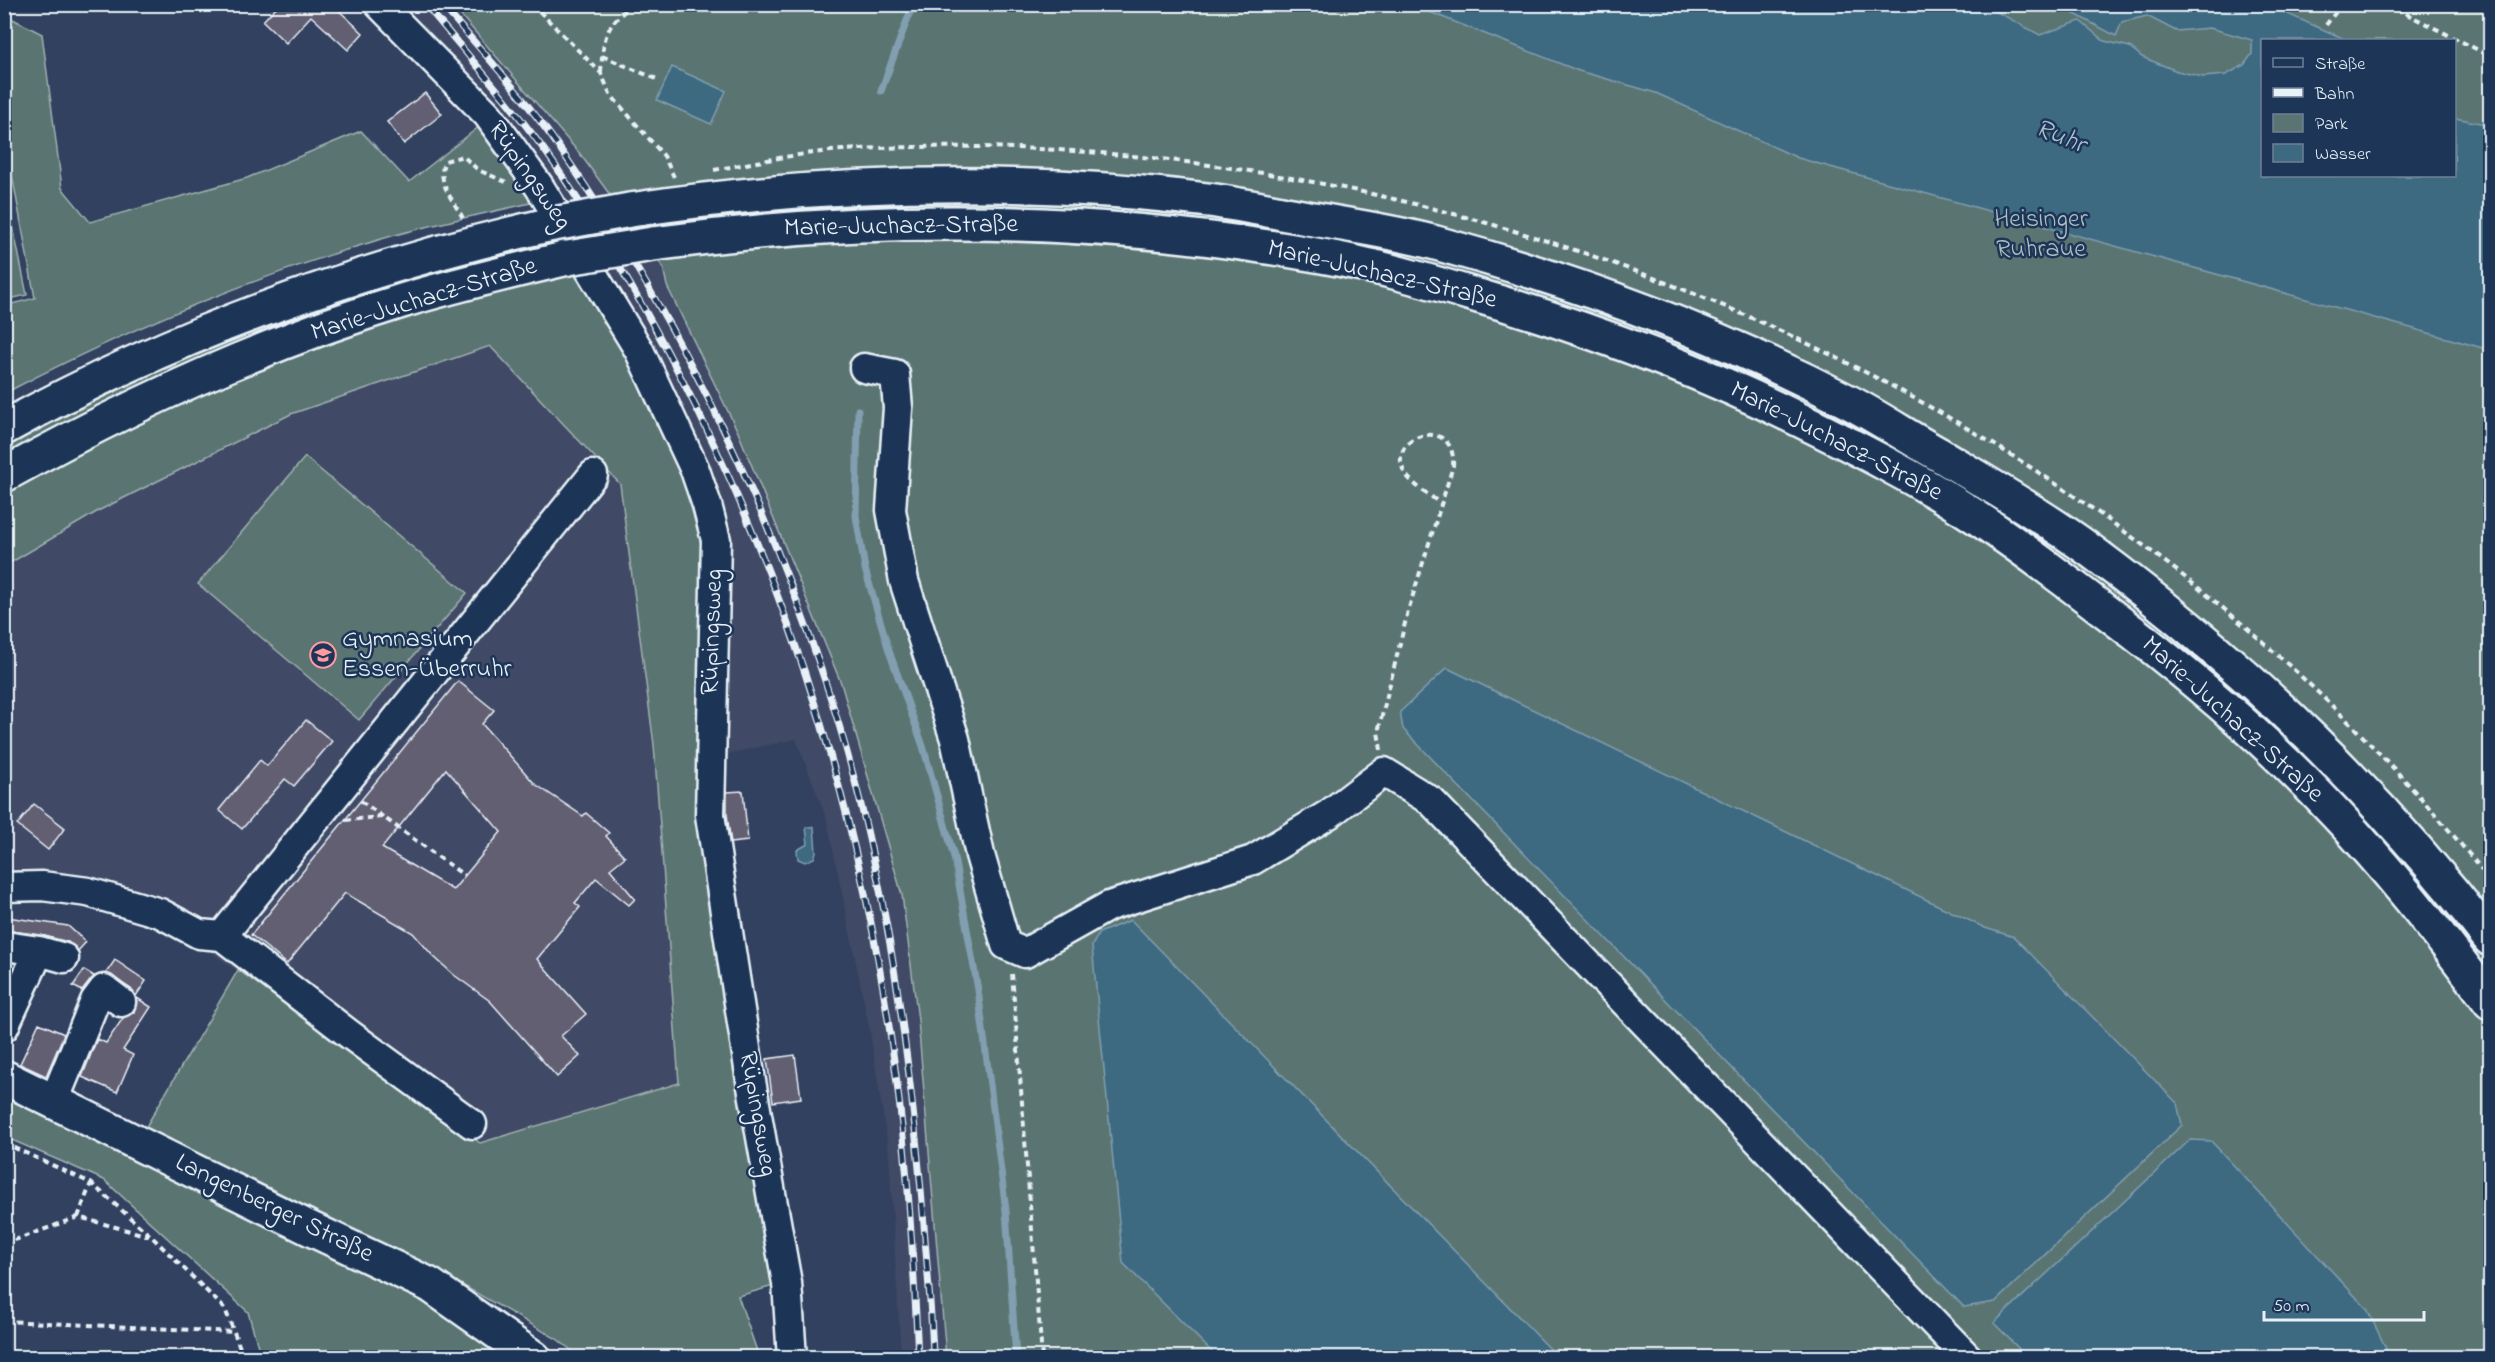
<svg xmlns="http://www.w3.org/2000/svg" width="2495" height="1362" font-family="'Indie Flower',sans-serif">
<rect width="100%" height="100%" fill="#32415f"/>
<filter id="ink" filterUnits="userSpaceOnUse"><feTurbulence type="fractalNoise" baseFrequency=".0167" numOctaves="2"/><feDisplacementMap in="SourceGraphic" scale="12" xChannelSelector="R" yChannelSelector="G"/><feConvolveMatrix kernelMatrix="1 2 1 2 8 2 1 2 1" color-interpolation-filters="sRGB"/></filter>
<g filter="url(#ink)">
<path fill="#414a65" d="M391,5H452L580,154L663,267L667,286L738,432L791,557L841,683L902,895L918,1020L946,1357H901L889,1154L870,1031L827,820L796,739L719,756L645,348Z
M490,346L620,484L654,745L679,1083L480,1143L192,939L132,916L64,897L5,903L4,566L100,510L291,414Z"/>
<path fill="#5a7471" stroke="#a1b2b4" stroke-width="1.5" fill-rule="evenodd" d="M452,5H2490V1357H946L918,1020L902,895L841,683L738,432L667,286L663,267L580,154ZM2262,40H2454V176H2262Z
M5,15L42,34L62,188L90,222L247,178L361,131L409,182L485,122L539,201C485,214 429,224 375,241C248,279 122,332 5,393L4,306L35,298L5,137Z
M4,182L27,295L5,300H4Z
M554,237L564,248L5,461V440L220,339L389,281Z
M585,266L703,505L705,783L777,1285L738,1296L759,1357H580L557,1339L420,1261L144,1130L238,970L480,1143L679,1083L654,745L620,484L490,346L291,414L100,510L5,566V480L302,342Z
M305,457L467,593L359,720L198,584Z
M4,1097L104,1139L301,1231L509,1347L521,1357H261L248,1312L104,1180L5,1137Z"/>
<path fill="#3d6981" stroke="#819fb1" stroke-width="1.5" d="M1412,5H1984L2040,35L2080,21L2104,41L2130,47L2142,57L2177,71L2203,77L2226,75L2244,65L2252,54V40L2210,28L2176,31L2147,16L2122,22L2116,36L2067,10L2066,5H2267L2347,40H2262V176H2454L2455,118L2490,125V350L1798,158L1656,93L1579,71Z
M672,67L726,91L711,124L657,100Z
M1447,668L1985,928L2014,937L2177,1103L2182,1125L1995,1302L1964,1307L1403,729L1400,712Z
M806,827H814L816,852L814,858L805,862L798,859L797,850L808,844Z
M1131,920L1558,1357H1217L1123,1263L1092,946L1099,933Z
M2190,1140L2211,1141L2367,1309L2390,1357H2027L1994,1323Z"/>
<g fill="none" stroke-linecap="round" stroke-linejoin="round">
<path stroke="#819fb1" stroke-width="7" d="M881,91L913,4
M858,410L856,516L865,569L889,651L923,746L954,857L978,990L1006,1211L1016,1358"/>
</g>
<path fill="#635e72" stroke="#e8f1f8" stroke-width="1.5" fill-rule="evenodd" d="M279,4H332L363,33L348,50L311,16L286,43L263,21Z
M425,93L442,114L404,144L387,122Z
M458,681L494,710L482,724L535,784L583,816L586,813L609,833L606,836L625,857L610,869L635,899L629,905L596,878L575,903L580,907L537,959L586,1014L561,1036L580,1056L557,1077L490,1001L454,975L433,956L413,933L345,893L287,964L251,935ZM446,769L501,832L453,890L382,848Z
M306,720L332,741L294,786L285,779L242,829L219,810L260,760L267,766Z
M743,791L748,841L731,843L727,814V792Z
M34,804L65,828L48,850L17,825Z
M7,917L68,926L86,942L78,951L68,942L41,935L5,930Z
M115,960L146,981L136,996L131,989L106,973Z
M84,970L94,976L82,991L73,986Z
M137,998L151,1007L123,1050L133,1055L117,1092L82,1077L97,1039L106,1043L123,1018L134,1012Z
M39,1023L64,1034L46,1076L20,1064Z
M795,1055L801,1098L773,1102L767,1059Z"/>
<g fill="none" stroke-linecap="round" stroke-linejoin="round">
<g stroke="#e8f1f8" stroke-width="33">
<path id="minor" d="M379,4L488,115L539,186L639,350L695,470L707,505L716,540L710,815L751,1081L787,1283L792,1358
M864,368L895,374L898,408L891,510L904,581L955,739L980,855L1006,945L1025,953L1109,906L1253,860L1329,814L1384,772L1431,801L1968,1358
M4,887L42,886L88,892L160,913L199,934L222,936L593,475
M222,936L349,1034L472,1124
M39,951L64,958
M4,1027L39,951L5,946
M54,1101L95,1001L104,989L121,1002"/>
</g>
<g stroke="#e8f1f8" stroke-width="38">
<path id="major" d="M630,210C822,181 1016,176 1208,200C1240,204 1271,211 1302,217C1346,225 1392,231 1436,243C1578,282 1718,334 1849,402C1880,418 1909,438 1940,455C1991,486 2043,516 2091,551C2241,662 2377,792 2490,939
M653,244C876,213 1101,216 1322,256C1374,265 1425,280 1475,295C1587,328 1693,367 1798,419C1857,448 1918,479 1973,515C2020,546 2065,580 2109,614C2190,675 2268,741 2337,815C2393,874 2442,937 2490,1002
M4,428C174,334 359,268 548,225
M4,475C131,404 265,343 405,300C459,284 513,271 568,258
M4,1077L309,1228L430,1285L534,1358"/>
</g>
<path stroke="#e8f1f8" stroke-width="4" stroke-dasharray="6 4.5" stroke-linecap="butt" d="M532,4L601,73L610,94L664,156L674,177
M2387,4L2490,56
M2326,25L2342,4
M602,56L659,80
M601,72C603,39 605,23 635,4
M714,170C757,162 800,153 843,150C985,141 1133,151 1274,175C1746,255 2191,504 2490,880
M463,218C454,202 435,180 445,161L463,156L478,170L506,182
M1381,750L1378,732L1408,611L1453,466C1457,411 1379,438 1407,476C1415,486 1429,495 1440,503
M361,801L465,876
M345,820L382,817
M1012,974L1042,1358
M4,1143L91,1183L152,1237L225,1309L244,1358
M78,1217L91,1183
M4,1244L78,1217L149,1236
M4,1321L233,1332"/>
<use href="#minor" stroke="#1d3557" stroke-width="28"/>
<use href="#major" stroke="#1d3557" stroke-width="33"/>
<g stroke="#e8f1f8" stroke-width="7">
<path id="rail" d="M425,4C469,57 516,109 555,165C730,423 843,718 889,1026C906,1135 913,1247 918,1358
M441,4C483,52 527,100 563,153C674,313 764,496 825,681C884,856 909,1042 924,1225C927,1269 932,1313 933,1358"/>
</g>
<use href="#rail" stroke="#1d3557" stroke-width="4.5" stroke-dasharray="14" stroke-linecap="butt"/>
<g stroke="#e8f1f8" stroke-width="38" stroke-linecap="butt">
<path id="major-bridge" d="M548,225L630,210
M568,258L653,244"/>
</g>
<use href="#major-bridge" stroke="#1d3557" stroke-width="33"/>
</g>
</g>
<defs>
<g id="school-ring" transform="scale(1.35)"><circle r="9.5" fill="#1d3557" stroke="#ff9aa2" stroke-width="1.5"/><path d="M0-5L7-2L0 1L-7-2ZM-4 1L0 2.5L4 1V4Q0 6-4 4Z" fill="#ff9aa2"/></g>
</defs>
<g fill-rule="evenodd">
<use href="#school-ring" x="323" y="655"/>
</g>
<g text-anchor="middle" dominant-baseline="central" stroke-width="5" stroke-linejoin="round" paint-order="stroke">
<g font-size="26" fill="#e8f1f8" stroke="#1d3557">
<text transform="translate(529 176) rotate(55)">Rüpingsweg</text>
<text transform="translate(901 227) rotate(-1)">Marie-Juchacz-Straße</text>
<text transform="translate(1382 275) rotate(13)">Marie-Juchacz-Straße</text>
<text transform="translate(424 300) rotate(-17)">Marie-Juchacz-Straße</text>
<text transform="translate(1836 442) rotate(27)">Marie-Juchacz-Straße</text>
<text transform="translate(713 632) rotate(-88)">Rüpingsweg</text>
<text transform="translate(2232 720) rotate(42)">Marie-Juchacz-Straße</text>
<text transform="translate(757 1114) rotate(80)">Rüpingsweg</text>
<text transform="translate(274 1209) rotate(26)">Langenberger Straße</text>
</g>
<g font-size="26" fill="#afbfc2" stroke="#1d3557">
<text x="2041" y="220">Heisinger<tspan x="2041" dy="30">Ruhraue</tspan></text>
</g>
<g font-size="26" fill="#e8f1f8" stroke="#1d3557" text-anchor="start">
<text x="342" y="640">Gymnasium<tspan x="342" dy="30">Essen-Überruhr</tspan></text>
</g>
<g font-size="27" font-style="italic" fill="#acc1ce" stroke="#1d3557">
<text transform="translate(2060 137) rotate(22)">Ruhr</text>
</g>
</g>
<rect width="2495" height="1362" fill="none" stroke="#1d3557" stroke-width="24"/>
<rect x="12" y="12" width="2471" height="1338" fill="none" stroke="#e8f1f8" stroke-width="2" filter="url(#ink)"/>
<rect x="2261" y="39" width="195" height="138" fill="#1d3557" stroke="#6e8097" stroke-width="1.5"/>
<rect x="2273" y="58" width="30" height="9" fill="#1d3557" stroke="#6e8097" stroke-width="1.5"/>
<text x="2315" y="69" font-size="18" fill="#e8f1f8">Straße</text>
<rect x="2273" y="88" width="30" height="9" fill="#e8f1f8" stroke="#6e8097" stroke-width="1.5"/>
<text x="2315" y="99" font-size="18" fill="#e8f1f8">Bahn</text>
<rect x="2273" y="114" width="30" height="18" fill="#5a7471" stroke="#6e8097" stroke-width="1.5"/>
<text x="2315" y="129" font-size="18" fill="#e8f1f8">Park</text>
<rect x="2273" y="144" width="30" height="18" fill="#3d6981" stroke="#6e8097" stroke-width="1.5"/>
<text x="2315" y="159" font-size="18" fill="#e8f1f8">Wasser</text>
<path d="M2264 1311v9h160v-9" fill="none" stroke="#e8f1f8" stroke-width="3"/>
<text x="2273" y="1311" font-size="18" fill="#e8f1f8" stroke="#1d3557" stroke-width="4.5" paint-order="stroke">50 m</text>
</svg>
